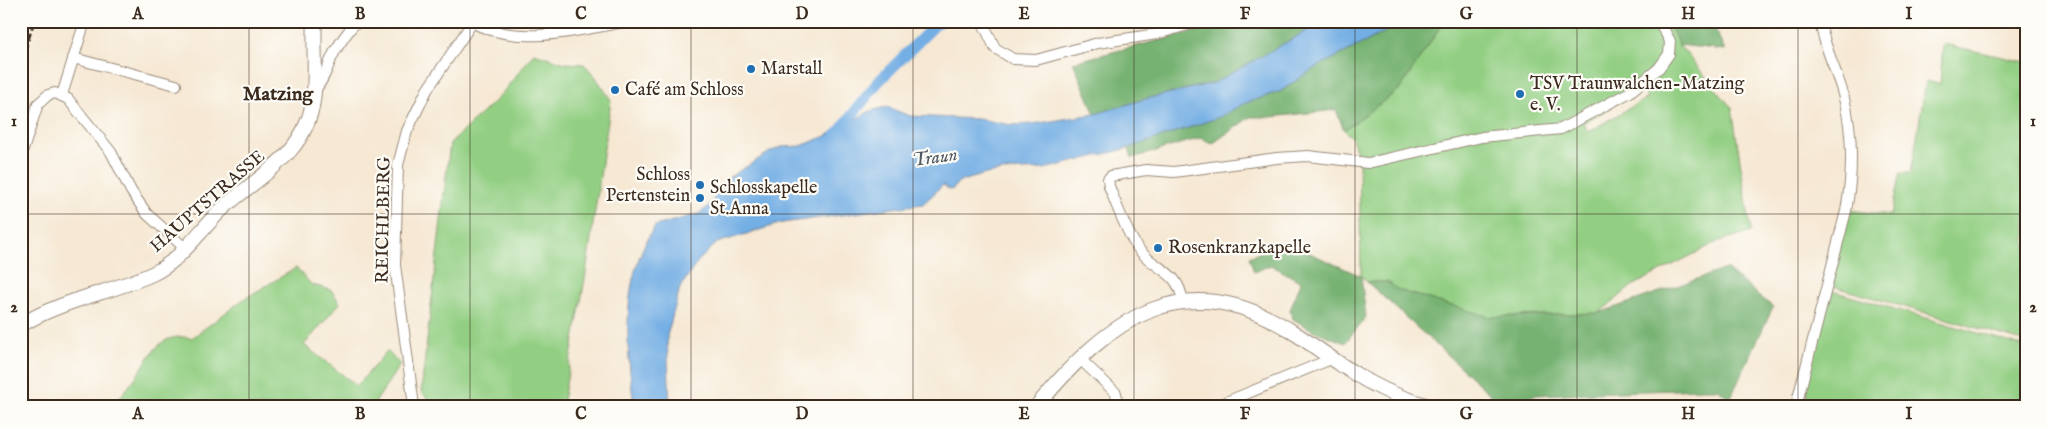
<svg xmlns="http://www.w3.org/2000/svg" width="2047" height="427" font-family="'IM FELL English',serif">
<rect width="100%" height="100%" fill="#fdfcf7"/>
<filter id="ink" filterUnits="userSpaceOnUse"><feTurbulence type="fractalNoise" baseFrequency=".02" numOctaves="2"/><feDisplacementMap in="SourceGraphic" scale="10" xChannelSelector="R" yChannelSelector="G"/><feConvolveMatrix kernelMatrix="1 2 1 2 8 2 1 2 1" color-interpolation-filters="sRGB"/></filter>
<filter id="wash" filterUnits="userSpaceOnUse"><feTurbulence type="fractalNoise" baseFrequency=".0096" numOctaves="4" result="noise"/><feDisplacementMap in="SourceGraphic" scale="20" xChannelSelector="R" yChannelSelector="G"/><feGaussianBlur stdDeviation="1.12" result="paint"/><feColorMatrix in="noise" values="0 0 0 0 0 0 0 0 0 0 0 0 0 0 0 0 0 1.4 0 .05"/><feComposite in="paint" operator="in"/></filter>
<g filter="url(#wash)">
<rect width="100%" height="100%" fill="#f6e8d3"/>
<path fill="#93cf83" stroke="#677c50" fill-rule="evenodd" d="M1444,21H1667L1679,45L1732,108L1751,232L1719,241L1632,286L1599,313L1490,317L1398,290L1388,282H1367L1361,276L1359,158L1352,138L1344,130L1400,89ZM1642,89L1647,98L1588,132L1583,123Z
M1943,44L2026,62V342L1826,284L1848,210L1891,215L1900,173H1911L1926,81L1940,84Z
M534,53L565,63L584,64L595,76L611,100L586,273L562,406H436L421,392L450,143L500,96Z
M296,268L312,285L331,290L340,303L304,345L357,386L387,351L400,364L373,406H114C121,394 131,385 138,374C153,352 160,332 192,338L244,299Z
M1829,290L2026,347V406H1808L1806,390L1802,386Z"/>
<path fill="#76b271" stroke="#586e48" d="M1210,21H1324L1214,83L1145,99L1095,114L1073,62L1188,33Z
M1406,21H1444L1400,89L1344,130L1336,110L1271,117H1250L1212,144L1201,138L1132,158L1129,148L1220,117L1243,104L1281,91L1313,69Z
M1667,21H1711L1725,50L1679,45Z
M1285,242L1361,276L1366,317L1345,343L1312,330L1293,319L1290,310L1301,282L1271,265L1254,272L1249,257Z
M1726,269L1773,307L1730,399L1718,389H1702L1535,395L1502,405L1367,282H1388L1398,290L1490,317L1599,313Z"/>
<path fill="#73aee4" stroke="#576c81" d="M1324,21H1406L1313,69L1281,91L1243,104L1220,117L1129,148L1044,169L1002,171L986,174L958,182L953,189L950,190L943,185L923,204L782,223L717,243L698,261L680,288L667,336L670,406H634C626,345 620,279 655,226L698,214L708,207L728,178L770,152L781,147L801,146L826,136L870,111L887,107L910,116L978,119L1012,125L1033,124L1095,114L1145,99L1214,83Z"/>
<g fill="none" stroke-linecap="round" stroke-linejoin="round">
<path stroke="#73aee4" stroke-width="11" d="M835,137L878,82L939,21"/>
</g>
</g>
<g filter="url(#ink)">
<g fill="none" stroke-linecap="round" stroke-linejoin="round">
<g stroke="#988978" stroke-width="12">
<path id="minor" d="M470,21C517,48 578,30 629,21
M982,21L995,48L1013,59L1036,60L1098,43L1157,34L1201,21
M73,58L176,85
M314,91C325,79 327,67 334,53C341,41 348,31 357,21
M62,95L85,21
M21,156L38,104L48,95L55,93L68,99L111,152L131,191L147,214L186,249
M1183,302C1178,268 1155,272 1137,247C1125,229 1117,206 1109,186L1108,179L1111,176L1146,170L1174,172L1277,158L1308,156L1368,163L1482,137L1561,129L1630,92L1659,68L1669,54L1670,41L1659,21
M1080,359L1116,393L1118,406
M1226,402L1331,359
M414,406L395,265L398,165L407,131L427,90L472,23
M1796,406L1846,211C1853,173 1853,132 1843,94C1836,69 1824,47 1820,21"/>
</g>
<g stroke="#988978" stroke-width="16">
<path id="major" d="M21,325C61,300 110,293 152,274C180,261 197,234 218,213C255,177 305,157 313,101C317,75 313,48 315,21
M1037,406C1110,317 1186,262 1296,334C1343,365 1372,391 1429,406"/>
</g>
<use href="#minor" stroke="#fff" stroke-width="10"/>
<use href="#major" stroke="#fff" stroke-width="14"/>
<path stroke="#3b2a1e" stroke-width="3" stroke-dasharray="8 4" stroke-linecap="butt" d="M21,63L34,21"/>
</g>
</g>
<path fill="none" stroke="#3b2a1e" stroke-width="1" stroke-opacity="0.55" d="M249,21V406M470,21V406M691,21V406M913,21V406M1134,21V406M1355,21V406M1577,21V406M1798,21V406M21,214H2026"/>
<g fill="#1f6fb2" stroke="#fdfcf7" stroke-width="2">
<circle cx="751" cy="69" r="5"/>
<circle cx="615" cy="90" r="5"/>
<circle cx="1520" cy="94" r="5"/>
<circle cx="700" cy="185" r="5"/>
<circle cx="700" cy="198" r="5"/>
<circle cx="1158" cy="248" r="5"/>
</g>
<g text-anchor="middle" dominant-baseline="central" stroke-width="4.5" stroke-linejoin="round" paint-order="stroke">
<g font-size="18" fill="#3b2a1e" stroke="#fdfcf7" text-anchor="start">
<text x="761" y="69">Marstall</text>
<text x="1530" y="84">TSV Traunwalchen-Matzing<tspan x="1530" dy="21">e. V.</tspan></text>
<text x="625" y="90">Café am Schloss</text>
<text x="690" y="175" text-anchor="end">Schloss<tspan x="690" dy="21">Pertenstein</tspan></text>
<text x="710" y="188">Schlosskapelle<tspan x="710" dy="21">St.Anna</tspan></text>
<text x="1168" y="248">Rosenkranzkapelle</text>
</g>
<g font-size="18" fill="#3b2a1e" stroke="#fdfcf7">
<text transform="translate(208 202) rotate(-41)">HAUPTSTRASSE</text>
<text transform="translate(384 220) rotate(-89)">REICHLBERG</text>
</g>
<g font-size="19" font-style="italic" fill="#4f5863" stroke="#fdfcf7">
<text transform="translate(935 158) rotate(-8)">Traun</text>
</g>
<g font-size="20" font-weight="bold" fill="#3b2a1e" stroke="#fdfcf7">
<text x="278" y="94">Matzing</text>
</g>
</g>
<rect width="2047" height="427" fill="none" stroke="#fdfcf7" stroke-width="55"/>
<rect x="28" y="28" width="1992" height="372" fill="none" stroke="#3b2a1e" stroke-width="2"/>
<g font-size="16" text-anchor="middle" font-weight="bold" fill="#3b2a1e">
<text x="138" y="19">A</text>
<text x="360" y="19">B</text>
<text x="581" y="19">C</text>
<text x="802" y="19">D</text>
<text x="1024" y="19">E</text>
<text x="1245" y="19">F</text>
<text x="1466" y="19">G</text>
<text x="1688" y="19">H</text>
<text x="1909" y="19">I</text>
<text x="14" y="126">1</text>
<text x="2033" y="126">1</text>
<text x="14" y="312">2</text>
<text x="2033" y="312">2</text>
<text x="138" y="419">A</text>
<text x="360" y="419">B</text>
<text x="581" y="419">C</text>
<text x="802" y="419">D</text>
<text x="1024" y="419">E</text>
<text x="1245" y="419">F</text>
<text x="1466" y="419">G</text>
<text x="1688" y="419">H</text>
<text x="1909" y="419">I</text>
</g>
</svg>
